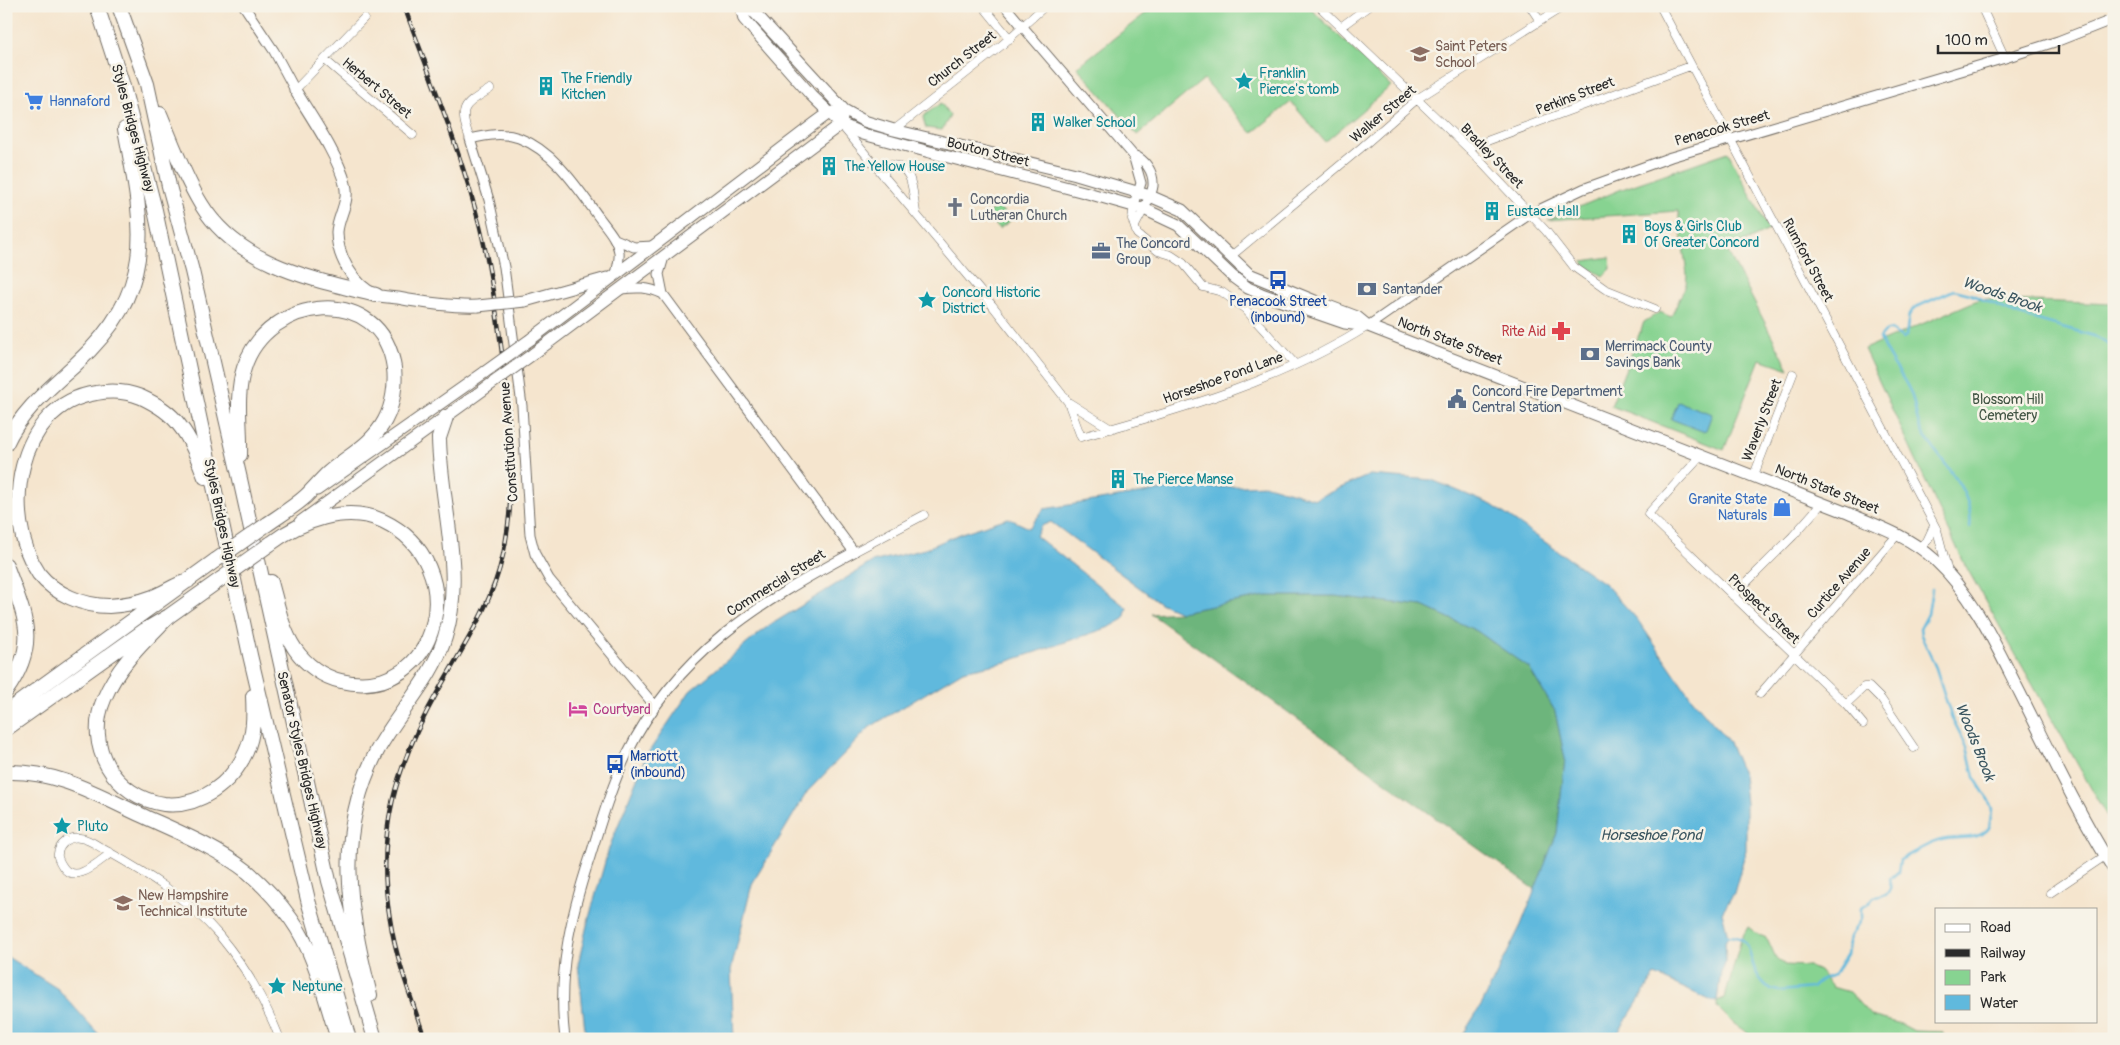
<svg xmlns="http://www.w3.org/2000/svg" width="2120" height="1045" font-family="Pangolin,sans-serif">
<rect width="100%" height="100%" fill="#f7f3e8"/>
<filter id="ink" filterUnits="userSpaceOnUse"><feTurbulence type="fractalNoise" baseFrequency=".02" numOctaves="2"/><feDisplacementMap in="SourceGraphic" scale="10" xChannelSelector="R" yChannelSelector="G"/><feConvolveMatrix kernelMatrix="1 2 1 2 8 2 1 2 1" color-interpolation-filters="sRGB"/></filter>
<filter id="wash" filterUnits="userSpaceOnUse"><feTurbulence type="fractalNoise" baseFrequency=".0096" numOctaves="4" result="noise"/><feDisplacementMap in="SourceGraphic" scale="20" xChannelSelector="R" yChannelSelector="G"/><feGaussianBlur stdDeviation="1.12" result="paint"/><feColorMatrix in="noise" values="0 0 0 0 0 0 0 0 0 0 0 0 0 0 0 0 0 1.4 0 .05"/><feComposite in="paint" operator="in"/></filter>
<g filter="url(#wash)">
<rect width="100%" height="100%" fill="#f5e5ce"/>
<path fill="#87d391" stroke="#597f5e" d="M1155,6H1308L1391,86L1325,142L1291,102L1252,133L1204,79L1137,135L1077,67Z
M941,103L950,116L942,130L926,128L923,118L926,114Z
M1728,152L1769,230L1727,250L1789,369L1760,359L1724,450L1611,406L1644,322L1660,312L1671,317L1686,285L1687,274L1678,211L1548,220L1622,189Z
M998,205L1010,221L999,229L987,214Z
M1610,257L1611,269L1603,276L1584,265L1583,261Z
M1980,299L2114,304V829L1964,563L1864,349Z
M1748,927L1759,935L1767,938L1776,958L1785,965L1808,966L1819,971L1832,987L1849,992L1871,1016L1901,1024L1914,1031L1942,1032L1946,1039H1756L1733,1023L1717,1007V1001L1725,998L1741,939Z"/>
<path fill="#6db57b" stroke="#4c7053" d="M1266,596H1335L1423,606L1477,631L1529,668L1555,711L1565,759L1557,833L1536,890L1151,614L1180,612Z"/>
<path fill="#60b9dd" stroke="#467284" d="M1678,402L1712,414L1706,430L1702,431L1671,419Z
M1370,475L1432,480L1492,505L1605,584L1637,619L1690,696L1729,742L1743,775L1746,803V850L1734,893L1722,912L1728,936L1725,942L1726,961L1721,972L1717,1001H1712L1655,975L1614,1039H1460L1482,1004L1521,925L1557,833L1565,759L1555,711L1529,668L1477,631L1423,606L1335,596H1266L1180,612L1160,603L1051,522L1041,526L1036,536L1127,608L1124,619L1110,627L1006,662L963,671L870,727L807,792L752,884L731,970L734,1039H586L578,964L587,925L609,848L646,756L690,691L767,627L872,562L925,549L962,533L1008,518L1029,528L1044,509L1168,489L1267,485L1315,499Z
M6,956L58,989L103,1039H6Z"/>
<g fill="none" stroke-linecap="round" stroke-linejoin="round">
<path stroke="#60b9dd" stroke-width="2.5" d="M1970,527C1975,490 1939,461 1922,431C1915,419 1916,404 1910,391C1901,372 1887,358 1880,338L1887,330H1891L1903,338L1906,336L1909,315L1914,308L1954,290L1970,294L2016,314L2094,336L2114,348
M1728,936C1752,936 1748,954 1755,970C1758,978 1764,984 1770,989L1779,991L1812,988L1822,979L1834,975L1847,954L1850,937L1861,919V908L1867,905L1874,897C1885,896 1893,893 1890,879L1898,872L1900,860C1915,852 1931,841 1947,839C1961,837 1980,840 1989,828L1992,809L1989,801L1974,777L1967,747L1951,716L1936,668L1921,635L1920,629L1928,614L1932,589"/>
</g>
</g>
<g filter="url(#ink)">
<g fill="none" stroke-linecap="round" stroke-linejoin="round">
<g stroke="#726c64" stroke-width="9">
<path id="minor" d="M983,6L1010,39
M1319,6L1468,148L1546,231L1574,267L1605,289L1655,309
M1530,6L1540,21
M1660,6L1937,530L1948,572
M1981,6L2005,58
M1342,26L1369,6
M325,60L413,135
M295,90L364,18
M842,126L992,305L1068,402L1111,429
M894,130L1002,45L1045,6
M470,139C458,107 463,106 490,89
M1468,148L1690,66
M884,177L885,169L890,165C915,165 912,193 916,212
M1134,205L1132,219L1137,234L1158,251L1171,255L1183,263L1203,287L1222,292L1245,309L1295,364
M1135,226L1144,209
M1230,257L1362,147L1417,99L1564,6
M1068,402L1081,437C1179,410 1281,381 1368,326
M1702,455L1648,514L1846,704L1863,724
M1754,475L1793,374
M1919,548L1927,541L1934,526
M854,552L924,515
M1733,596L1793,536L1822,503
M1760,694L1898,534
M1846,704L1864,687H1869L1881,699L1914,748
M111,853C99,861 75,885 63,867C61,864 59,861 58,857C57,851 61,845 66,841C70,838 75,837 80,838C90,839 99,847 107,851C148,874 188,899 219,935C245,966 265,1001 280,1039
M2050,893L2105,856"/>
</g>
<g stroke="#726c64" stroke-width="11">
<path id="tertiary" d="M244,6L274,51L295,90
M1005,6L1133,155L1141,183L1134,205
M1133,155C1145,159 1154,172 1153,186C1152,194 1147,202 1144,209
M615,239L634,247L653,246
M616,275C617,268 620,259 619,252C617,238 606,227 598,216C577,187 554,151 519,138C503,132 487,135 470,139L489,200L504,267L522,406L530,535L535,554L549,579L655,706
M621,289C638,287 648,287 663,294
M1368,326L1530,214L1583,189L1671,157L2005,58L2058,41L2114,19
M565,1039C557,975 570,917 590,857C601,822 611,787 627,754C676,654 759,603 854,552L663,294L659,274L664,257"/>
</g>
<g stroke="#726c64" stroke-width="13">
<path id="primary" d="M741,6L755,13L844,110L864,121L894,130L1076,174L1150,196L1182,210L1249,274L1315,301L1357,317L1368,326
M741,7L744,19L811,95L841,124L863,134L937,154L1084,192L1144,209L1178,225L1233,277L1248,288L1264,295L1345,323L1368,326L1845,512C1876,525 1909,536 1935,560C1974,596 1996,646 2020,693C2050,753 2079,814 2114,870
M295,90C311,117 338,155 345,184C350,202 338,216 337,232C337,256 353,285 376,295C382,297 391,297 398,298C425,303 451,307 478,306
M525,301L607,278
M531,339L814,124L829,113L835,112
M533,354L829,133L841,124L842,117
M317,490L485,372
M300,522L487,387"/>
</g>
<g stroke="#726c64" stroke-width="16">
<path id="motorway" d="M97,6L122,83L155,210L250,655L280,782L309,904L349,1039
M119,6L147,84L169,186L192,271L240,479L329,881L375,1039
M160,114C173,145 184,176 201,204C238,265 312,279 376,295
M6,444C21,411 50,388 76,364C158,288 144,229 125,129
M240,455C241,427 235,396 244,368C267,295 382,282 394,368C396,385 393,405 385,420C372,445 347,456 327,474C320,481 313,489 306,496C294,507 279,516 266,525
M270,544C300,521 346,504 383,521C474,564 439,703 341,681C323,677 306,665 295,649C282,630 277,604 271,582
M6,565C24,615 41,642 6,691
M188,581C174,585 166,592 153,597C140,602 124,605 109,606C83,606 55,594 39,574C0,517 16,405 96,393C112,390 126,391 141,397C156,404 170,412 180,426C192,441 198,459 205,477
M169,616C144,642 118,665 104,699C84,746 114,797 164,804C199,808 232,783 246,752C254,734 254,715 253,696
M6,712L216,560
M6,729L145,630L169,616L221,579
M6,772C56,770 98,795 141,815C178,832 216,847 248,872C264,886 279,902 291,919C316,954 325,999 338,1039
M370,995C348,910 335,832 377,751C398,712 432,680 445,637C465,573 440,503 439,438L446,417"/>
</g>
<use href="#minor" stroke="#fff" stroke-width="8"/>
<use href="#tertiary" stroke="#fff" stroke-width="9"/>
<use href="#primary" stroke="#fff" stroke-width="11"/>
<use href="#motorway" stroke="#fff" stroke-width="14"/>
<g stroke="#2b2b2b" stroke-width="4.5">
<path id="rail" d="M404,6C431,79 461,152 480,227C493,280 500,333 506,387C512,443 515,500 503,555C492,605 463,647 438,691C396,765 375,833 390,919C396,960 412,1000 425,1039"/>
</g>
<use href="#rail" stroke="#f7f3e8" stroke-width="2.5" stroke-dasharray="8" stroke-linecap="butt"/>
<g stroke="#726c64" stroke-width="13" stroke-linecap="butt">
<path id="primary-bridge" d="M478,306L525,301
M485,372L531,339
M487,387L533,354"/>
</g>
<g stroke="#726c64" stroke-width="16" stroke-linecap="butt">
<path id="motorway-bridge" d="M216,560L266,525
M221,579L270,544"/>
</g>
<use href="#primary-bridge" stroke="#fff" stroke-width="11"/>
<use href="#motorway-bridge" stroke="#fff" stroke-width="14"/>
</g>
</g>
<defs>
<g id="school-bare" transform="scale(1.5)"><path d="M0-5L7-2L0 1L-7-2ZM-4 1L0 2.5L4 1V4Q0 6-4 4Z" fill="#8d6e63" stroke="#f7f3e8" stroke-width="2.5" paint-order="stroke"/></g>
<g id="sight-bare" transform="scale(1.5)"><path d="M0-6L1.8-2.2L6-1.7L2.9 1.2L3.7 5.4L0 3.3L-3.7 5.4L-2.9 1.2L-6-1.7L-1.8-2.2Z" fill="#0f9aa8" stroke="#f7f3e8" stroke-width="2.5" paint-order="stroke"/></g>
<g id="building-bare" transform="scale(1.5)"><path d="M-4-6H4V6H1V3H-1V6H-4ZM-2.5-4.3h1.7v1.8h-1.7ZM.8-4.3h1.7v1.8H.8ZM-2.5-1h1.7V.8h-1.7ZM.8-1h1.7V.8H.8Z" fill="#0f9aa8" stroke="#f7f3e8" stroke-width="2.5" paint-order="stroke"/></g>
<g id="supermarket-bare" transform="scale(1.5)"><path d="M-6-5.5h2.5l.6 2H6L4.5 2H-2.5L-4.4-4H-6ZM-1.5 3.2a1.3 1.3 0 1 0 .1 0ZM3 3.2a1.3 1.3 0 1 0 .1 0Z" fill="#3f7fe0" stroke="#f7f3e8" stroke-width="2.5" paint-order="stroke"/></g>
<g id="church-bare" transform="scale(1.5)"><path d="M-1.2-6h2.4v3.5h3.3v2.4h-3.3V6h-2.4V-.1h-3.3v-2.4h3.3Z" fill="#6b7280" stroke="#f7f3e8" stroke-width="2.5" paint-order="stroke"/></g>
<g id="office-bare" transform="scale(1.5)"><path d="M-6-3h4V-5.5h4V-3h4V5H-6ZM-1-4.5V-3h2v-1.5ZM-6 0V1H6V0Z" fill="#5c6f8a" stroke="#f7f3e8" stroke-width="2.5" paint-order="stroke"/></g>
<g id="bus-bare" transform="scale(1.5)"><path d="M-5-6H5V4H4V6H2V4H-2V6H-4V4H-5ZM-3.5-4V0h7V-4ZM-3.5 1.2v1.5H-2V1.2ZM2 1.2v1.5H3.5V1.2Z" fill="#1a4fb4" stroke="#f7f3e8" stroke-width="2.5" paint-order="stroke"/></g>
<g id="bank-bare" transform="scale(1.5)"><path d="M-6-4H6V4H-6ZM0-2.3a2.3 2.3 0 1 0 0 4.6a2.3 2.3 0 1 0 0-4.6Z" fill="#5c6f8a" stroke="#f7f3e8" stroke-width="2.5" paint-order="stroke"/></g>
<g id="pharmacy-bare" transform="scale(1.5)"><path d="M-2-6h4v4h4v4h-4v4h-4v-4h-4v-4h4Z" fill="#e0444e" stroke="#f7f3e8" stroke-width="2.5" paint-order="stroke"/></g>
<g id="civic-bare" transform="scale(1.5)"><path d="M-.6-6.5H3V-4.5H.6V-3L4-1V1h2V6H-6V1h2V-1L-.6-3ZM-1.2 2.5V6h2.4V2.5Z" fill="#5c6f8a" stroke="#f7f3e8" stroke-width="2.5" paint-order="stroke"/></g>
<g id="shop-bare" transform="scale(1.5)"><path d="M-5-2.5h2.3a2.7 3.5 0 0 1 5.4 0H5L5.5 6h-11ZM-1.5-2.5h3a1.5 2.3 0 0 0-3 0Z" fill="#3f7fe0" stroke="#f7f3e8" stroke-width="2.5" paint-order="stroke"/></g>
<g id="hotel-bare" transform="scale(1.5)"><path d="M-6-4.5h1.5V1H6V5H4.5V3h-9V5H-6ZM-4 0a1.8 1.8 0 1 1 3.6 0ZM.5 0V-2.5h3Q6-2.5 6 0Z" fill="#d1479c" stroke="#f7f3e8" stroke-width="2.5" paint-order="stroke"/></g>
<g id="university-bare" transform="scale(1.5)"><path d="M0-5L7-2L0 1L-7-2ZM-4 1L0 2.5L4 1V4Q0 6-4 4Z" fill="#8d6e63" stroke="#f7f3e8" stroke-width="2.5" paint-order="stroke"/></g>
</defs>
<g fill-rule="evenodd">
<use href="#school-bare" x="1420" y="54"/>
<use href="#sight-bare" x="1244" y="81"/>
<use href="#building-bare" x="546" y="86"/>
<use href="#supermarket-bare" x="34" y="101"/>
<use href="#building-bare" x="1038" y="122"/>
<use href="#building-bare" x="829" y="166"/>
<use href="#church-bare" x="955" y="207"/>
<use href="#building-bare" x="1492" y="211"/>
<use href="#building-bare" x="1629" y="234"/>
<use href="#office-bare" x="1101" y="251"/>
<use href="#bus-bare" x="1278" y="280"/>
<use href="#bank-bare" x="1367" y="289"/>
<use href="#sight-bare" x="927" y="300"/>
<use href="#pharmacy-bare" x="1561" y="331"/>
<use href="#bank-bare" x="1590" y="354"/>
<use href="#civic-bare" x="1457" y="399"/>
<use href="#building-bare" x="1118" y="479"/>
<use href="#shop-bare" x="1782" y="507"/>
<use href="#hotel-bare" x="578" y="709"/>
<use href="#bus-bare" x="615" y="764"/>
<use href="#sight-bare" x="62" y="826"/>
<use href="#university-bare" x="123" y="903"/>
<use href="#sight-bare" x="277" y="986"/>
</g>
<g text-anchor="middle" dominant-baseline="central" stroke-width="5" stroke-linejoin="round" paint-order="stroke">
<g font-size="14" fill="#785e54" stroke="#f7f3e8" text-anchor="start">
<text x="1435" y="46">Saint Peters<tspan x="1435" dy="16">School</tspan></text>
<text x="138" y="895">New Hampshire<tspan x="138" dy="16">Technical Institute</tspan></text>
</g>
<g font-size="14" fill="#2b2b2b" stroke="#f7f3e8">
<text transform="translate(962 59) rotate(-38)">Church Street</text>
<text transform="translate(377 88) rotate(40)">Herbert Street</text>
<text transform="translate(1575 96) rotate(-21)">Perkins Street</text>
<text transform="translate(1383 114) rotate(-40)">Walker Street</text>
<text transform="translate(133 128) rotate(75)">Styles Bridges Highway</text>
<text transform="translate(1722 128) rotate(-16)">Penacook Street</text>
<text transform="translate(988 152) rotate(14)">Bouton Street</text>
<text transform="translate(1492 156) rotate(46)">Bradley Street</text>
<text transform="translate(1808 260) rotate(62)">Rumford Street</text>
<text transform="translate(1450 341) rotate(21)">North State Street</text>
<text transform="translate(1223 378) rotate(-20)">Horseshoe Pond Lane</text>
<text transform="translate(1762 420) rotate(-69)">Waverly Street</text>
<text transform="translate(509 442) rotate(-94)">Constitution Avenue</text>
<text transform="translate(1827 489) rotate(22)">North State Street</text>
<text transform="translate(222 523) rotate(78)">Styles Bridges Highway</text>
<text transform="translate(776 583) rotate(-32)">Commercial Street</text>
<text transform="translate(1839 583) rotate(-49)">Curtice Avenue</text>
<text transform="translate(1764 609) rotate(44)">Prospect Street</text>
<text transform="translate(302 760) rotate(77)">Senator Styles Bridges Highway</text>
</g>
<g font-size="14" fill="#0d838f" stroke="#f7f3e8" text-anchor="start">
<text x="1259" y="73">Franklin<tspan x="1259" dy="16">Pierce's tomb</tspan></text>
<text x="561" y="78">The Friendly<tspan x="561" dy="16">Kitchen</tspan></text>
<text x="1053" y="122">Walker School</text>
<text x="844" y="166">The Yellow House</text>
<text x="1507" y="211">Eustace Hall</text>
<text x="1644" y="226">Boys &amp; Girls Club<tspan x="1644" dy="16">Of Greater Concord</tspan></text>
<text x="942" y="292">Concord Historic<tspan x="942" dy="16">District</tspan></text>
<text x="1133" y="479">The Pierce Manse</text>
<text x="77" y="826">Pluto</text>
<text x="292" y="986">Neptune</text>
</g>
<g font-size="14" fill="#366cbe" stroke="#f7f3e8" text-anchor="start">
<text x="49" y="101">Hannaford</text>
<text x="1767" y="499" text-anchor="end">Granite State<tspan x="1767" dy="16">Naturals</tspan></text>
</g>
<g font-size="14" fill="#5b616d" stroke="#f7f3e8" text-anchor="start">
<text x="970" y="199">Concordia<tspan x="970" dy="16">Lutheran Church</tspan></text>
</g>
<g font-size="14" fill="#4e5e75" stroke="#f7f3e8" text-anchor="start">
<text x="1116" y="243">The Concord<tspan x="1116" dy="16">Group</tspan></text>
<text x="1382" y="289">Santander</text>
<text x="1605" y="346">Merrimack County<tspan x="1605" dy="16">Savings Bank</tspan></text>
<text x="1472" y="391">Concord Fire Department<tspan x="1472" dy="16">Central Station</tspan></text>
</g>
<g font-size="14" fill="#164399" stroke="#f7f3e8">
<text x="1278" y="301">Penacook Street<tspan x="1278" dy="16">(inbound)</tspan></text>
<text x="630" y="756" text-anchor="start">Marriott<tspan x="630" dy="16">(inbound)</tspan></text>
</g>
<g font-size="14" fill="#be3a42" stroke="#f7f3e8" text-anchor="end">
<text x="1546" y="331">Rite Aid</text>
</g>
<g font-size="14" fill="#425544" stroke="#f7f3e8">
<text x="2008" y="399">Blossom Hill<tspan x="2008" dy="16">Cemetery</tspan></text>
</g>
<g font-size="14" fill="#b23c85" stroke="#f7f3e8" text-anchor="start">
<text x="593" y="709">Courtyard</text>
</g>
<g font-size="15" font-style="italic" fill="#3b5660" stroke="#f7f3e8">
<text transform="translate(2002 295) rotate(19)">Woods Brook</text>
<text transform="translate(1975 742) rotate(68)">Woods Brook</text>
<text x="1651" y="835">Horseshoe Pond</text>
</g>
</g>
<rect width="2120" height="1045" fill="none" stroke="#f7f3e8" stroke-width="25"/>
<rect x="1935" y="908" width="162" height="115" fill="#f7f3e8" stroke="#a5a39c"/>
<rect x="1945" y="924" width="25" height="8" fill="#ffffff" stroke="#a5a39c"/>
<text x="1980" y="932" font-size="15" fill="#2b2b2b">Road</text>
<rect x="1945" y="949" width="25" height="8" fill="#2b2b2b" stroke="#a5a39c"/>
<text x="1980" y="958" font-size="15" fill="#2b2b2b">Railway</text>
<rect x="1945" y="970" width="25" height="15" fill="#87d391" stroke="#a5a39c"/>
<text x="1980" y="982" font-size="15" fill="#2b2b2b">Park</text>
<rect x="1945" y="995" width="25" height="15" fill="#60b9dd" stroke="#a5a39c"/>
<text x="1980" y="1008" font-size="15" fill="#2b2b2b">Water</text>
<path d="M1938 45v8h121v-8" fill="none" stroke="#2b2b2b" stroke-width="2.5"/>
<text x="1945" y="45" font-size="15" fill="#2b2b2b" stroke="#f7f3e8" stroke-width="4" paint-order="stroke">100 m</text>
</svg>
